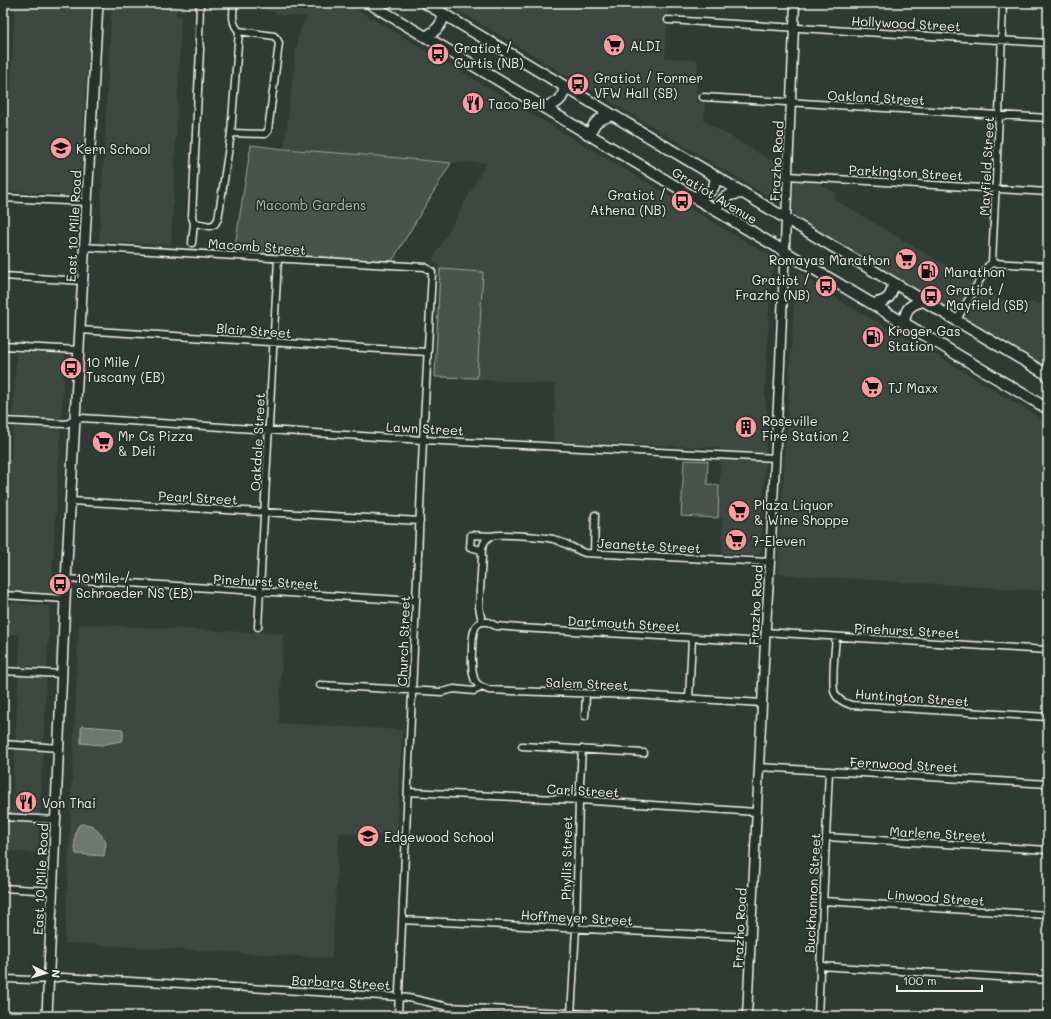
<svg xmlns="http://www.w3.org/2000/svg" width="1051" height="1019" font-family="Mali,sans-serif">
<rect width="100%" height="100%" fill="#2e3b34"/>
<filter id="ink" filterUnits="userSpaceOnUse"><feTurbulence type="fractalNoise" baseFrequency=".025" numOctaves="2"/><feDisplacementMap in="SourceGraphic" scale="8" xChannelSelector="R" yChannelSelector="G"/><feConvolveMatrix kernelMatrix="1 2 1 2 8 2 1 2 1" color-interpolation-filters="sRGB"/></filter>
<g filter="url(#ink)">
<path fill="#3c4841" d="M15,3H91L79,196L3,190L5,154H3L4,117H9Z
M112,3H177L176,16L181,17L171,245L99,242Z
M255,3H346L775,259L774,270L771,274L765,389V403L768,415L760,555L722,553L723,519L718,518L721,448L553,441L556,384L434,377L439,268V265L432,261L487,162L451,163L378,156L284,149L298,36L307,17L280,15L255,5Z
M446,3H668L665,58L698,60L696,102L705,103L704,121L777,164L775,200Z
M795,171L836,193L834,199L1005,301L1048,304V367L795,217L793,208Z
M799,272L847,305L938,356L1048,423V591L777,574L787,423L795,280Z
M16,352L65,354L51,594L3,591V460L11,461Z
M3,602L50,606L38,853L3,851V811H12L20,635L3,633Z
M79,624L283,634L279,723L402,730L397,836L339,833L332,958L65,943Z"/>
<path fill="#48524c" stroke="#9ea29a" d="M251,145L284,149L378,156L451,163L392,261L234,252Z
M440,269L483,272L477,378L435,377Z
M684,460L708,461L707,484L719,485L718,518L681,516Z"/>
<path fill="#6f7770" stroke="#a4a8a0" d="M83,726L122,729L123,730V740L121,741L101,745L81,743V728Z
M82,824L91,825L94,827L104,838L106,843L104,856L76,854C74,846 74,832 79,825Z"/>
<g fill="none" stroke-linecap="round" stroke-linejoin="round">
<g stroke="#f4f1e8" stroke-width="9">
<path id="minor" d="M668,20L1048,43
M703,97L1048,118
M231,133L265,134L268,131L279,43L277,39L274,36L239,31C231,23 233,13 234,3
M787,176L1048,192
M3,198L87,202
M194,223L210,226L215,224L218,219L220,207L231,133L239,31
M192,243L194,223L192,217L200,49L199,39L200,3
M84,247L425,267L432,272L423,440L398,1016
M992,263L1048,266
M3,276L83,281
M956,321L988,266L992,263L999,115L1003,3
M80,330L427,352
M3,346L79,350
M3,421L66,424L75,420L82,418L423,440L775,458
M71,501L420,521
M481,550L470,547L471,535L492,536
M594,553L595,515
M66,579L416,601
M3,595L65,599
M482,622L479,607L482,557C481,549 483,540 491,536C499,533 544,537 553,539C564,542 574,549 585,553L770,562
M482,622H488L496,626L520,628L765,642
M482,622C479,623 476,625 475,628C471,637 471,669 474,678C475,682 478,685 482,687
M258,627L278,259
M765,632L1048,650
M836,637C835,649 831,685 835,694C838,700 845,703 851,705L1048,717
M3,671L62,674
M320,685L442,692L454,689L474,691L482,687L489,690L513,691L636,695L762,703
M689,699L692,638
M585,716L586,694
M3,744L59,748
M522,746L644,753
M759,767L1048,784
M408,792L579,800L756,812
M3,817L56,820
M826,837L1048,850
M3,888L52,891
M823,901L1048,915
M402,920L750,937
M820,966L1048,980
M3,979C24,980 42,981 63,977L399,997C416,998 432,1004 449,1007L632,1016
M571,1015L576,928L579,800L582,749
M818,1016L829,771"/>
</g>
<g stroke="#f4f1e8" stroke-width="11">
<path id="tertiary" d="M747,1016L765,642L770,562L780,364L795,3"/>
</g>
<g stroke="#f4f1e8" stroke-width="12">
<path id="secondary" d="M47,1016L65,599L98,3"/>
</g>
<g stroke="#f4f1e8" stroke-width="13">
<path id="primary" d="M369,3L1048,409
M425,3L1048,375
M426,37C435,31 442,26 444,14
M543,107C556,104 564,101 564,86
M590,135C594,120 599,119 613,115
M694,197C706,194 717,192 715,176
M715,210C723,197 727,194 742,193
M873,304C887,301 892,298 893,283
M904,323C906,308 909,305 923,301"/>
</g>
<use href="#minor" stroke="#26332d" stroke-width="6"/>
<use href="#tertiary" stroke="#26332d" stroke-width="8"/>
<use href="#secondary" stroke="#26332d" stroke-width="9"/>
<use href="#primary" stroke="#26332d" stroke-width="10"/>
</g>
</g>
<defs>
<g id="supermarket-disc" transform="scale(1.15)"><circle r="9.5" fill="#ff9aa2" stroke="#26332d"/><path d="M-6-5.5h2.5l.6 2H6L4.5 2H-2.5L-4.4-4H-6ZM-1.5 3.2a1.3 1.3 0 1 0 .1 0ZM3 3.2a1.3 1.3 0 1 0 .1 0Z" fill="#111"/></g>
<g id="bus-disc" transform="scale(1.15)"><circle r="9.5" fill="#ff9aa2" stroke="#26332d"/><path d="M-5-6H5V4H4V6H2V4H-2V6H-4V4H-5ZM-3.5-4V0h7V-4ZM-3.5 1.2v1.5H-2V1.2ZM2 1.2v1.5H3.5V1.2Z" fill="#111"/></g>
<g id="restaurant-disc" transform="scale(1.15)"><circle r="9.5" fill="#ff9aa2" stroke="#26332d"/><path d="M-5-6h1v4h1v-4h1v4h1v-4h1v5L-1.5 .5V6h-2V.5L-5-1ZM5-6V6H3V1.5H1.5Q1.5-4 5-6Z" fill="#111"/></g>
<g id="school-disc" transform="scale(1.15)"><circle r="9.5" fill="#ff9aa2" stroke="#26332d"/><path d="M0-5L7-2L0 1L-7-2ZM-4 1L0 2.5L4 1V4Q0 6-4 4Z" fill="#111"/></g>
<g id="fuel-disc" transform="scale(1.15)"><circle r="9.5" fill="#ff9aa2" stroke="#26332d"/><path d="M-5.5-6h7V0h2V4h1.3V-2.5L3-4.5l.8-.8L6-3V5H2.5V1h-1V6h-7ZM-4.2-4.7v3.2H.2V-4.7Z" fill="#111"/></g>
<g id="building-disc" transform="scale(1.15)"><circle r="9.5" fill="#ff9aa2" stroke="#26332d"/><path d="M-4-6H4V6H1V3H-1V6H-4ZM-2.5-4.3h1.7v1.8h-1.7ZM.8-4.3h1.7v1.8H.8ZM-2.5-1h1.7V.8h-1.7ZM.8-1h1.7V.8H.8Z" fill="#111"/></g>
</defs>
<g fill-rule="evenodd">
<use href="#supermarket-disc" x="614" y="45"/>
<use href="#bus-disc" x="438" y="54"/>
<use href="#bus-disc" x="578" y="84"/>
<use href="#restaurant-disc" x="473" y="103"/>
<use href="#school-disc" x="61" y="148"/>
<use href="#bus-disc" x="682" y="201"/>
<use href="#supermarket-disc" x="906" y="259"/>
<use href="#fuel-disc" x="928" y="271"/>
<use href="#bus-disc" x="826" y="286"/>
<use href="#bus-disc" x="931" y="296"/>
<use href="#fuel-disc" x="873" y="337"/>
<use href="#bus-disc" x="71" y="368"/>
<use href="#supermarket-disc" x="872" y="387"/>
<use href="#building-disc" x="746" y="427"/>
<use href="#supermarket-disc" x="103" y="442"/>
<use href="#supermarket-disc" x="739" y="511"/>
<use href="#supermarket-disc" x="736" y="540"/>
<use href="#bus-disc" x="60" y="584"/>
<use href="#restaurant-disc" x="26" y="802"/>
<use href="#school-disc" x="368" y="836"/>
</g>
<g text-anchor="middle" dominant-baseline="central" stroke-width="3.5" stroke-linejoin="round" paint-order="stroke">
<g font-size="13" fill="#f4f1e8" stroke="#26332d">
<text transform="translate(906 23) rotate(3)">Hollywood Street</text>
<text transform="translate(876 97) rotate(3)">Oakland Street</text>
<text transform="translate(776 161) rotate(-87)">Frazho Road</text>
<text transform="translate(986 166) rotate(-87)">Mayfield Street</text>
<text transform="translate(906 172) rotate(3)">Parkington Street</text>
<text transform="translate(715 195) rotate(31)">Gratiot Avenue</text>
<text transform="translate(73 226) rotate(-87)">East 10 Mile Road</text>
<text transform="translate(257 246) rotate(4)">Macomb Street</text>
<text transform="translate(254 330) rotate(4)">Blair Street</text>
<text transform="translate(425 428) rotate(3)">Lawn Street</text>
<text transform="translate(257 442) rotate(-87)">Oakdale Street</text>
<text transform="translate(198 497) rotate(3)">Pearl Street</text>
<text transform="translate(649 545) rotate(3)">Jeanette Street</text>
<text transform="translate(266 581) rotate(3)">Pinehurst Street</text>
<text transform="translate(755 605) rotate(-87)">Frazho Road</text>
<text transform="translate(624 623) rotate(3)">Dartmouth Street</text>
<text transform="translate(907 630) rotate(3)">Pinehurst Street</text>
<text transform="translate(403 641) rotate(-88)">Church Street</text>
<text transform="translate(587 683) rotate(2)">Salem Street</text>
<text transform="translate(912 697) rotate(4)">Huntington Street</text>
<text transform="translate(904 764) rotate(3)">Fernwood Street</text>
<text transform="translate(583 790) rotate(3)">Carl Street</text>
<text transform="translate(938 833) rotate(3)">Marlene Street</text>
<text transform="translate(566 858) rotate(-89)">Phyllis Street</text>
<text transform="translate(40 879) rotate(-87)">East 10 Mile Road</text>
<text transform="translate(812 893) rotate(-87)">Buckhannon Street</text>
<text transform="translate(936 897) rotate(4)">Linwood Street</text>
<text transform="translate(577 917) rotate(3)">Hoffmeyer Street</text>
<text transform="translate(739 928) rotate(-87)">Frazho Road</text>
<text transform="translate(341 982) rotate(3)">Barbara Street</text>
</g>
<g font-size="13" fill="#f4f1e8" stroke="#26332d" text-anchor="start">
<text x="630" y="45">ALDI</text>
<text x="454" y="47">Gratiot /<tspan x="454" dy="15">Curtis (NB)</tspan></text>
<text x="594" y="77">Gratiot / Former<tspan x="594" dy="15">VFW Hall (SB)</tspan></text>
<text x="488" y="103">Taco Bell</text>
<text x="76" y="148">Kern School</text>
<text x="666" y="194" text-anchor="end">Gratiot /<tspan x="666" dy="15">Athena (NB)</tspan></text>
<text x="890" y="259" text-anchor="end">Romayas Marathon</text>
<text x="944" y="271">Marathon</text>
<text x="810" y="279" text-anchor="end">Gratiot /<tspan x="810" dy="15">Frazho (NB)</tspan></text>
<text x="946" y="289">Gratiot /<tspan x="946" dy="15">Mayfield (SB)</tspan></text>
<text x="888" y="330">Kroger Gas<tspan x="888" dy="15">Station</tspan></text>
<text x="86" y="361">10 Mile /<tspan x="86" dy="15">Tuscany (EB)</tspan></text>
<text x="888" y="387">TJ Maxx</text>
<text x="762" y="420">Roseville<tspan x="762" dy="15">Fire Station 2</tspan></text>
<text x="118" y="435">Mr Cs Pizza<tspan x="118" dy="15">&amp; Deli</tspan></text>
<text x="754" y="504">Plaza Liquor<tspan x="754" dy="15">&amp; Wine Shoppe</tspan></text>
<text x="752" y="540">7-Eleven</text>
<text x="76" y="577">10 Mile /<tspan x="76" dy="15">Schroeder NS (EB)</tspan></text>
<text x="42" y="802">Von Thai</text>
<text x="384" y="836">Edgewood School</text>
</g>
<g font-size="13" fill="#b8b9b1" stroke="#26332d">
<text x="311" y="204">Macomb Gardens</text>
</g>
</g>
<rect width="1051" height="1019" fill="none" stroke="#26332d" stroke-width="16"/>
<rect x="8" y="8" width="1035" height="1003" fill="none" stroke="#f4f1e8" stroke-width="1.5" filter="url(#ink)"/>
<g transform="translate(46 973) rotate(95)" stroke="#26332d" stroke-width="3" paint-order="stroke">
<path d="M0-3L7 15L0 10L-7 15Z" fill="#f4f1e8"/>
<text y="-6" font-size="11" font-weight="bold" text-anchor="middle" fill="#f4f1e8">N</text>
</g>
<path d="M897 985v6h85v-6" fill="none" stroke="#f4f1e8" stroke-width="2"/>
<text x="903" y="985" font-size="12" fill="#f4f1e8" stroke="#26332d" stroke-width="3" paint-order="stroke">100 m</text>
</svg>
